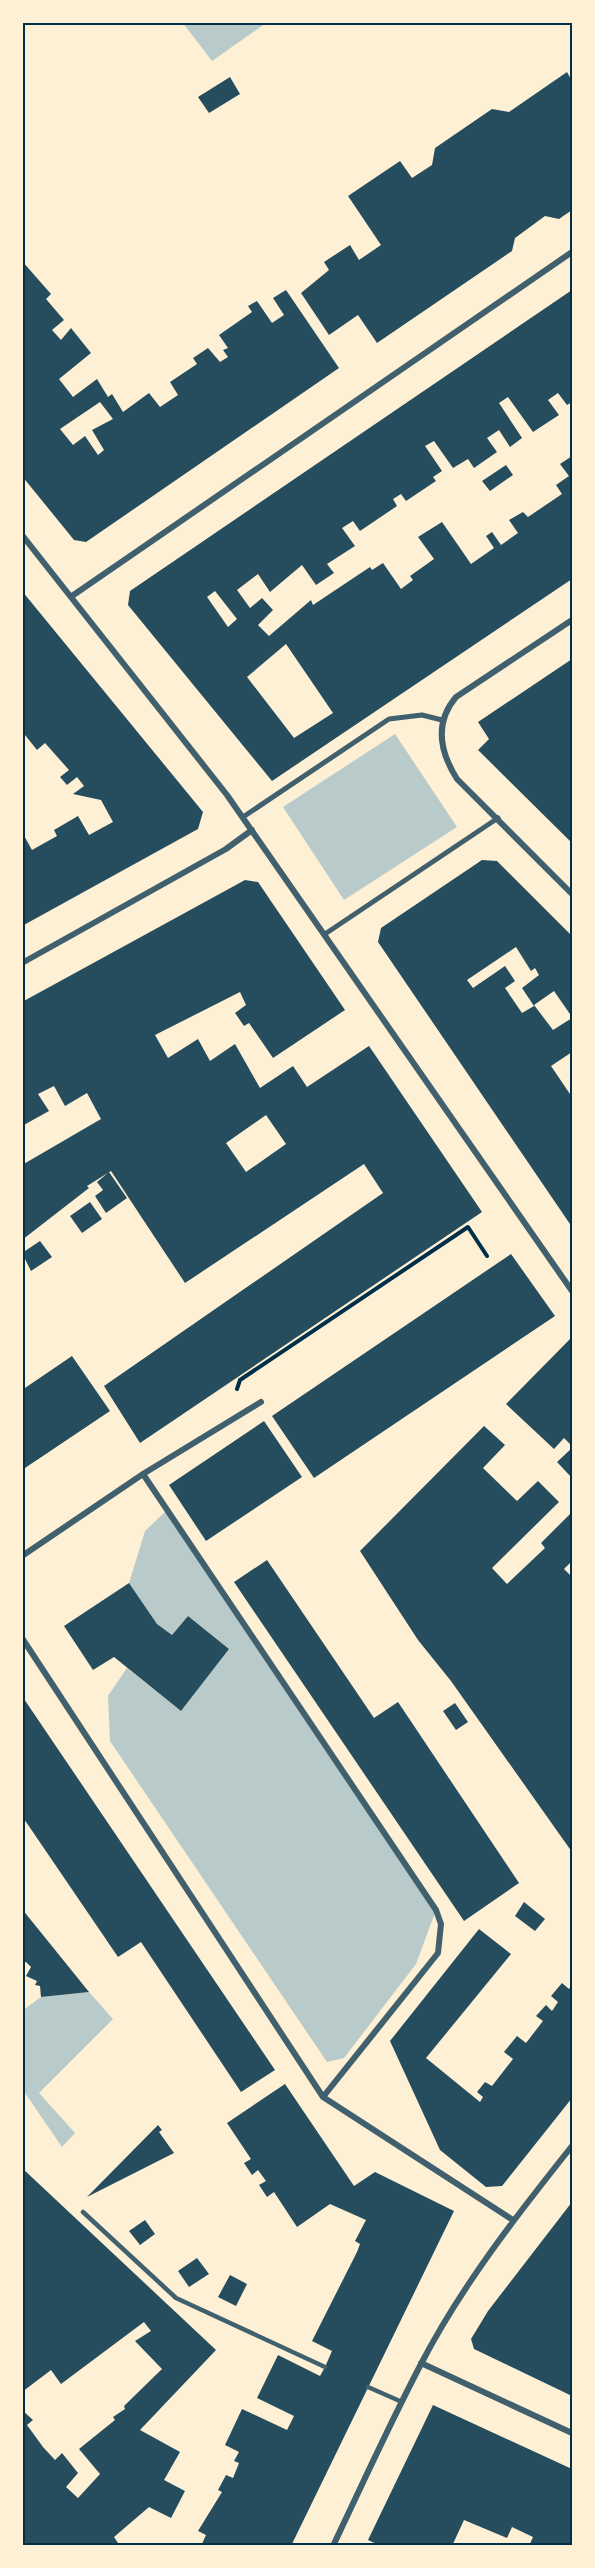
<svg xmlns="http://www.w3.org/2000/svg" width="595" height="2568" font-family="'Asap Condensed',sans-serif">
<rect width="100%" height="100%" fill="#fdf0d5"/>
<path fill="#b9caca" d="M183,23H266L212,61Z
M395,734L457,827L344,900L283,807Z
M167,1510L436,1910L416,1964L344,2058L327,2062L110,1741L108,1696L127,1668L181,1711L229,1649L188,1616L172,1635L157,1624L129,1583L145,1531Z
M89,1992L113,2019L39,2093L75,2133L62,2147L23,2090L22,2011L41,1997Z"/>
<path fill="#264d5e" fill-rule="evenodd" d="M567,72L572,81V210L559,219L545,216L515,238L512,251L377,343L358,315L329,335L301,293L329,270L324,262L350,245L359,260L381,245L348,196L400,161L412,178L432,165L435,148L492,109L509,112Z
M230,77L240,94L209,113L198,97Z
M22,261L51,294L46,299L64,320L52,330L61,340L71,328L91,353L59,379L73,397L97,379L108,397L112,394L123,412L149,393L160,407L178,395L170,382L197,364L193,358L208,348L220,362L228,357L223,350L228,348L219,335L252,312L248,306L257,301L272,323L284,315L273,298L286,290L339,368L86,542L74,540L22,476ZM100,402L113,419L92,430L104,450L98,455L85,436L73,445L60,429Z
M572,290V402L567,405L558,393L548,400L559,415L533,432L508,397L499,403L522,438L510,447L499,430L487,438L497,452L474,468L468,459L453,468L434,441L425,446L442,471L433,477L436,481L406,501L401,494L393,499L397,506L360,531L353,521L342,528L355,546L327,564L334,573L316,585L302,565L270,592L258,574L237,590L250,608L262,598L273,610L258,625L269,636L311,600L313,605L370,567L372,570L383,563L401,589L413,580L410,576L434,559L418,537L442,522L471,564L494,548L486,536L492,532L501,545L518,533L509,520L523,512L528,517L562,494L556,485L569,476L560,464L572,456V579L272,781L128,605L130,591ZM215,591L237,619L228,627L207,597ZM286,644L333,713L294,738L247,677Z
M506,465L513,475L490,491L482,481Z
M22,591L203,812L198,829L22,926V832L32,850L57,836L54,830L78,816L89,835L113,822L101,800L73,794L84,786L77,777L67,785L60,777L69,770L45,743L37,750L25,735L22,737Z
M572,659V843L478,750L489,739L478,722Z
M482,860L497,861L572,936V1017L554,991L534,1005L553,1030L572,1018V1052L551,1066L572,1097V1227L378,942L381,928ZM516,947L531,971L535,968L539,975L522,988L534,1006L522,1013L505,988L515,981L505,966L473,988L467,980Z
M245,880L258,882L345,1010L273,1058L249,1023L244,1026L235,1013L246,1005L240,992L155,1035L168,1058L198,1039L210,1061L235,1044L260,1088L293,1066L307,1087L369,1046L482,1212L140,1443L104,1386L383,1193L364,1164L185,1283L111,1171L87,1186L89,1188L22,1240V1165L101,1119L87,1093L65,1106L54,1086L38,1094L49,1111L22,1126V1002ZM266,1115L286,1144L246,1172L226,1143Z
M109,1172L127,1198L106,1213L95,1196L103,1190L97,1182Z
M90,1202L102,1219L82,1233L70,1216Z
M40,1241L52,1257L31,1271L22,1253Z
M511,1254L555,1316L314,1478L272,1416Z
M572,1337V1446L564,1438L554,1449L506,1404Z
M72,1356L110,1411L22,1470V1390Z
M264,1421L302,1477L206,1541L169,1485Z
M484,1426L505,1445L483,1468L517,1501L538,1481L559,1502L492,1568L507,1584L545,1548L541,1543L572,1512V1561L564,1569L572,1577V1852L451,1681L418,1640L360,1551Z
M572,1448V1478L557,1462Z
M267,1560L374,1718L398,1702L519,1883L464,1921L234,1582Z
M129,1583L157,1624L172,1635L188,1616L229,1649L181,1711L114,1657L93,1670L64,1626Z
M22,1696L275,2070L241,2092L141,1942L118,1957L22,1816Z
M455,1703L468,1722L456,1730L443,1711Z
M524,1902L545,1919L535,1931L515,1916Z
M22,1909L89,1992L41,1997L40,1986L35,1985L37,1981L26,1976L31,1967L26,1962L22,1963Z
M479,1929L511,1954L426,2058L480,2102L483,2097L477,2092L485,2082L492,2086L513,2059L504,2052L517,2036L526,2043L543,2021L536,2016L546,2005L552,2011L558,2002L551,1996L562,1983L569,1989L572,1984V2098L502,2186L486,2187L440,2150L390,2041Z
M285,2084L354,2186L375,2172L454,2211L291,2546H201L206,2535L198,2531L222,2492L218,2490L226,2475L233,2478L239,2463L234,2461L239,2452L225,2445L242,2409L287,2430L294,2416L257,2398L278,2355L320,2376L325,2367L332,2351L312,2341L357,2252L360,2244L355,2241L366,2220L330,2204L297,2227L274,2192L267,2197L259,2185L266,2181L258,2170L252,2175L244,2163L251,2159L227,2123Z
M158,2125L162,2130L159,2132L174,2153L87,2197Z
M22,2168L216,2350L140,2430L180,2452L164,2480L185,2491L171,2518L149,2507L114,2537L120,2546H22V2410L33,2420L27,2425L43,2447L55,2460L62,2453L78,2473L66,2487L78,2498L100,2474L79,2449L115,2420L113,2417L125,2409L124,2406L162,2369L135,2341L151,2331L144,2322L61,2384L51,2370L22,2392Z
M572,2202V2396L474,2349L471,2339L488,2311Z
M145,2220L155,2234L140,2245L129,2231Z
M197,2258L209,2274L189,2287L178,2271Z
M230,2275L247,2284L236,2306L218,2297Z
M433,2405L572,2469V2546H529L533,2537L512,2527L507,2538L464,2520L452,2546H381L368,2540Z"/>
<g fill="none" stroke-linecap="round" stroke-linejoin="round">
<path stroke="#003049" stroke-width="4" d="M237,1389L240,1380L468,1227L487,1256"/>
<path stroke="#3f606c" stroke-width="4.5" d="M83,2212L176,2298L325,2367
M368,2387L402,2402"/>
<path stroke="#3f606c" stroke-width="5" d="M243,817L389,719L422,715L442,720
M325,934L498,818"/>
<path stroke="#3f606c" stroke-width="6" d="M22,535L227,795L572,1291
M72,596L572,252
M572,620L456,697C434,723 440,752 457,779L572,894
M22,963L226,849L252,830
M143,1474L436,1910L441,1924L438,1953L323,2097
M22,1556L143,1474L261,1402
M22,1638L323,2097L513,2220
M421,2363L572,2433
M333,2546C362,2485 390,2423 421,2364C462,2285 517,2215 572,2146"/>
</g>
<rect width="595" height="2568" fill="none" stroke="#fdf0d5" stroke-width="48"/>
<rect x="24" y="24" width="547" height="2520" fill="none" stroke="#003049" stroke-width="2"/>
</svg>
